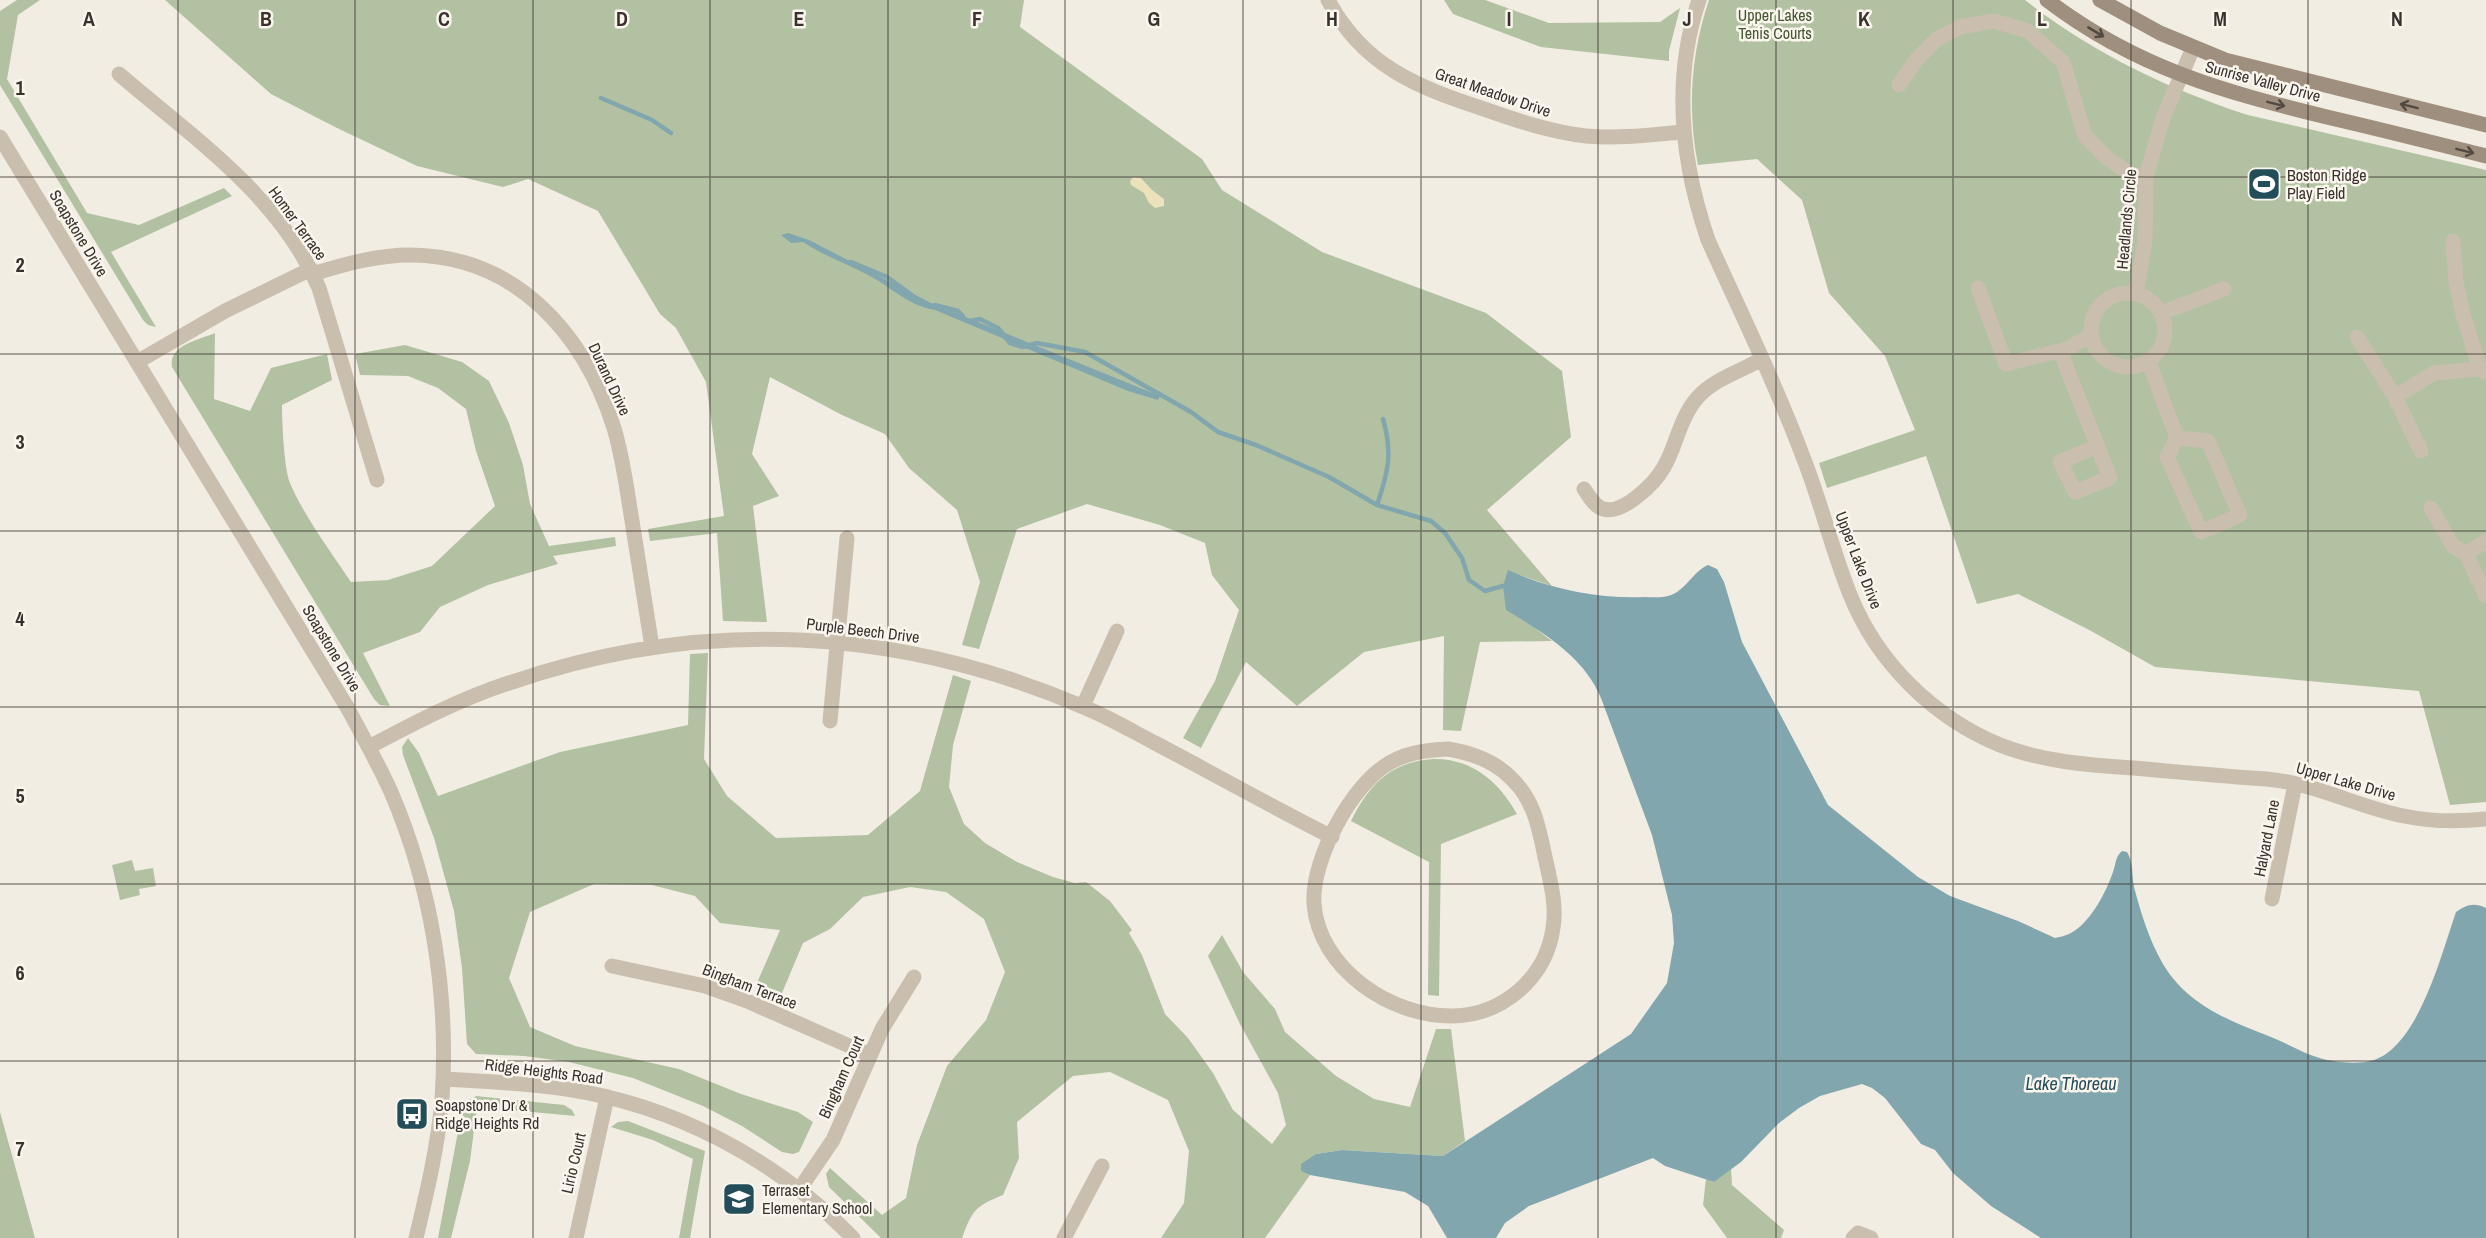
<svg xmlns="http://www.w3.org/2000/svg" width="2486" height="1238" font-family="'Archivo Narrow',sans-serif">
<rect width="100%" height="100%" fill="#f2ede2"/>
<path fill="#b2c1a2" d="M17,0H40L18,15L7,79L87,213L139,225L224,188L232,196L111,252L156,327L148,325L143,320L0,85V11Z
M165,0H1024L1020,27L1202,159L1222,190L1322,252L1486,313L1562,371L1571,437L1487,510L1552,586L1508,571L1535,628L1552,641L1480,642L1461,731L1443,730L1444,636L1364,652L1297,706L1246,662L1201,748L1183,738L1215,681L1239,610L1212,575L1205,543L1160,525L1087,504L1017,529L979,649L962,645L980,582L957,510L909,468L885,434L842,415L770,377L752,454L779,496L753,506L767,622L723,621L717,533L650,541L648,529L724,516L706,382L676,328L660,314L598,211L528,179L503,187L417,166L335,127L271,94Z
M1444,0H1485L1549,23L1660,22L1680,8L1669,51V61L1541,47L1453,14Z
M1709,0H2025C2093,53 2166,88 2248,115L2486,170V802L2450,805L2419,691L2155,667L2091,631L2018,594L1977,604L1926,456L1827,488L1819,463L1915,430L1885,356L1829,293L1802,200L1757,159L1698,165C1687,110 1691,53 1709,0Z
M215,333L214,399L250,411L271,368L327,354L332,380L282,405C282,422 284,468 290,483C304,516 331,552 351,582L388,580L432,566L495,506L476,451L466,409L438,388L408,376L360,375L355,354L405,345L462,362L489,381L509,423L523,465L530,504L549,546L615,537L616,546L553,556L558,564L488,585L440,607L420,632L363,653L390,706L380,705L374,699L172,367C168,345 199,340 215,333Z
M708,653L704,759L727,796L776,838L868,835L920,791L953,675L971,681L953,745L949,787L964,824L985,843L1017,862L1053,877L1075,883L1086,882L1110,901L1132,930L1129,933L1142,955L1165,1014L1188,1038L1213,1073L1233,1110L1272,1144L1286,1125L1278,1093L1240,1024L1208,956L1222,935L1243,972L1275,1009L1285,1032L1336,1076L1374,1099L1410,1107L1436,1029H1451L1465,1141L1443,1156L1342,1150L1316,1154L1302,1171L1310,1175L1265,1238H1161L1184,1203L1189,1151L1168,1100L1110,1072L1073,1076L1017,1122L1019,1158L1003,1195C975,1206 972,1211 962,1238H881L829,1187L826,1174L830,1168L882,1215L906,1198L917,1145L947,1066L986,1020L1005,972L984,919L946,892L910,887L863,897L830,929L803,943L782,993L757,983L780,930L720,923L695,896L652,885L594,884L530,912L509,978L530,1027L575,1046L679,1069L741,1094L798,1112L813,1122L799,1152L793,1154L782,1152L742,1126L703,1106L633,1078L569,1062L524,1056L476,1054L467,1044L462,968L454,911L434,838L403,755L402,747L408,738L419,753L438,796L560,752L688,725L690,654Z
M1433,759C1472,758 1499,782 1517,814L1441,844L1439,996L1428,995L1429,862L1351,821C1369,785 1390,762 1433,759Z
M132,860L135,871L153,868L156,886L139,889L140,895L120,900L112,865Z
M476,1096L564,1105L572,1110L575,1116L477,1107L470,1161L451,1238H438L462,1110L467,1101Z
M0,1112L35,1238H0Z
M628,1121L705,1151L690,1238H679L693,1159L653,1140L611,1127L618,1122Z
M1731,1168L1732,1185L1784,1230L1781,1238H1727L1703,1205L1706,1179L1714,1182Z"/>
<path fill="#ebe1bb" d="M1133,177L1141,178L1152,190L1164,199V206L1155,208L1149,203L1144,193L1131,185L1130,181Z"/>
<path fill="#82a6ae" d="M788,233L809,240L931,303L1160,396L1158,400L1128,391L935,310C907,305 894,289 870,276C848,264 824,256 803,242L791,243L781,235Z
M1708,565L1717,569L1724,582L1742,642L1828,805L1918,877L1950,896L2018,921L2055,938C2059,937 2065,936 2069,934C2089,925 2106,893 2113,872C2116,864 2115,857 2122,851L2127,852C2133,861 2132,876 2134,887C2141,913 2149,940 2163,964C2186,1003 2225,1019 2266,1035C2288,1043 2310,1058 2333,1061C2346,1063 2361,1064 2374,1060C2419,1045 2442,952 2456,912C2466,905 2474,902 2486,908V1238H2041L1991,1206L1953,1173L1935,1150L1921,1144L1885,1098L1872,1088L1862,1084L1820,1096L1799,1108L1779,1123L1741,1162L1714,1182L1665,1166L1653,1158L1529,1206L1505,1223L1496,1238H1447L1428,1206L1405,1192L1310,1175L1301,1171V1164L1316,1154L1342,1150L1443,1156L1631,1034L1667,983L1674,943L1672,915L1652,835L1601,698C1584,657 1544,633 1506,610L1503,586L1508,570C1550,589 1598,599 1645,597C1652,597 1661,598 1668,596C1685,592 1693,571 1708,565Z"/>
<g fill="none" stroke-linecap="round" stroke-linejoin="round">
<path stroke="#82a6ae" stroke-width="4.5" d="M601,98L652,120L671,133
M851,262L887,277L912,295
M935,305L958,311L963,316
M970,321L980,319L998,328L1010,343L1023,347L1037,343L1085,352L1191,412L1218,432L1256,445L1329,477L1377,505L1431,521L1445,533L1462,558L1469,580L1485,591L1503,586
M1377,505C1388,473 1393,453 1383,419"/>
<path stroke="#cabfae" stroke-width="15" d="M1328,0C1363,66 1417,87 1484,109C1518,121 1551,132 1586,136C1618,139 1650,135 1682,132
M1699,0C1672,80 1681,161 1708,240C1741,313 1777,387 1805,462C1822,506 1833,553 1851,597C1878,663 1934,718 2000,745C2043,762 2089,765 2134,768C2178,772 2222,776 2266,779C2315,783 2357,807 2404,816C2432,822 2458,822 2486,819
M119,74C192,137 280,196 319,288L377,480
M1899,85L1916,60L1937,39L1960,27L1994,21L2028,31L2063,62L2085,136L2108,159L2131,174L2146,177
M2453,241L2456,282L2463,314L2480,369L2486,372
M313,274C345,264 377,255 411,255C516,256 584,333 614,428C623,458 627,490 632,521C639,563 645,605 652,647
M1978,288L2006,364L2067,349L2091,335
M2091 330a37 37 0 1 1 74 0a37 37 0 1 1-74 0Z
M2136,294L2145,241L2146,177L2163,118L2193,48
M2161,313L2224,289
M2357,337L2395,397L2421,451
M2060,351L2110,478L2075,492L2060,462L2097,446
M2148,360L2177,438L2167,457L2201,532L2240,515L2208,441L2177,438
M137,362L225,311L311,269
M2395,397L2434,373L2480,369
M1584,489C1589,496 1594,506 1603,509C1623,515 1655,483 1664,467C1677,444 1680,417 1698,397C1714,379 1741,371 1762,359
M2431,508L2453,546L2466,554
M2486,541L2466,554L2486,596
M1083,706L1117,631
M830,721L847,538
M369,747C414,723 460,699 509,683C703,616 899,627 1086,708C1110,718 1132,731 1155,743C1214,774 1272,807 1332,837
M1448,749C1472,753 1495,761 1512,779C1534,800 1539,828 1545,857C1550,880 1557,905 1553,928C1546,978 1503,1015 1453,1016C1391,1017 1319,969 1314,904C1311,860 1352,783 1391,762C1409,752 1428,750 1448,749Z
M2272,899L2295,784
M612,966L705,986L747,1001L870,1055
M799,1190L833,1140L882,1029L914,977
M576,1238L607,1097
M1064,1238L1102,1166
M1853,1238L1858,1233L1871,1238"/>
<path stroke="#cabfae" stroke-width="15" d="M0,137L347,707C362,735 378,763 391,792C432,887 449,996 442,1099C438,1146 427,1192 416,1238
M443,1079C484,1081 525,1083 566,1089C674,1105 776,1159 853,1238"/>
<path stroke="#9e8f7f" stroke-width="15" d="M2047,0C2136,68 2224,92 2331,118C2383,130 2434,143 2486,156
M2100,0L2160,33L2225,60L2486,125"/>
</g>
<defs><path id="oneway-shaft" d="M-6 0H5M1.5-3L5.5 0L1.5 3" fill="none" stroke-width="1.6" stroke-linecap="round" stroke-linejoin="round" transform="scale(1.5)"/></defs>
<g stroke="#524941">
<use href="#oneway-shaft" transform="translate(2096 32) rotate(31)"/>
<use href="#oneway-shaft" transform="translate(2276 104) rotate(14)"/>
<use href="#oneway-shaft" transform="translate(2409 106) rotate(-166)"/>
<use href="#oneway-shaft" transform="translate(2465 151) rotate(14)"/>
</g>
<path fill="none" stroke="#39322c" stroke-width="1.5" stroke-opacity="0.55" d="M178,0V1238M355,0V1238M533,0V1238M710,0V1238M888,0V1238M1065,0V1238M1243,0V1238M1421,0V1238M1598,0V1238M1776,0V1238M1953,0V1238M2131,0V1238M2308,0V1238M0,177H2486M0,354H2486M0,531H2486M0,707H2486M0,884H2486M0,1061H2486"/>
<defs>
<g id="stadium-square" transform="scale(1.725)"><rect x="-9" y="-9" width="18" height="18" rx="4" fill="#234e59" stroke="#faf6ee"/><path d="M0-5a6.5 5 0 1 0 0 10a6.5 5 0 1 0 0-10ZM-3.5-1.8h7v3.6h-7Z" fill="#fff"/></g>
<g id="bus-square" transform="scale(1.725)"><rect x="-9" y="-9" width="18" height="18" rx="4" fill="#234e59" stroke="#faf6ee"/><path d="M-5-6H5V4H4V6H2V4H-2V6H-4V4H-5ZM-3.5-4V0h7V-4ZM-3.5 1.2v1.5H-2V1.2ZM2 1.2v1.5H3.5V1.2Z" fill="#fff"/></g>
<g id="school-square" transform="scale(1.725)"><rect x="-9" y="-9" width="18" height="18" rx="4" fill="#234e59" stroke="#faf6ee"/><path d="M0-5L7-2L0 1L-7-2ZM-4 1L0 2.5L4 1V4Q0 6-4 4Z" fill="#fff"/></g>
</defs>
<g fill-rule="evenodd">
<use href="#stadium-square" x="2264" y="184"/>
<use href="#bus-square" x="412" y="1114"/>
<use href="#school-square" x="739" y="1199"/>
</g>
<g text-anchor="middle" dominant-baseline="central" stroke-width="5" stroke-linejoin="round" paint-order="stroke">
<g font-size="16" fill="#435631" stroke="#faf6ee">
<text x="1775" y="15">Upper Lakes<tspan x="1775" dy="18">Tenis Courts</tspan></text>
</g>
<g font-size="16" fill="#39322c" stroke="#faf6ee">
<text transform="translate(2263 81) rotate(15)">Sunrise Valley Drive</text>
<text transform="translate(1493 92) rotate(19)">Great Meadow Drive</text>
<text transform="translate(2126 219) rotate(-85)">Headlands Circle</text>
<text transform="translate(298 223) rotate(54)">Homer Terrace</text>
<text transform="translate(79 233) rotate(59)">Soapstone Drive</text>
<text transform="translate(610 379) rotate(65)">Durand Drive</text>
<text transform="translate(1859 560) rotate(69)">Upper Lake Drive</text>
<text transform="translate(863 630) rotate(7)">Purple Beech Drive</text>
<text transform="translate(332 648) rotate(59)">Soapstone Drive</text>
<text transform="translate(2346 781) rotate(16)">Upper Lake Drive</text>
<text transform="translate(2266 838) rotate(-79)">Halyard Lane</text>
<text transform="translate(750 986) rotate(21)">Bingham Terrace</text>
<text transform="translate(544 1071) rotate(7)">Ridge Heights Road</text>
<text transform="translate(841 1077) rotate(-66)">Bingham Court</text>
<text transform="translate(573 1163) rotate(-77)">Lirio Court</text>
</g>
<g font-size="16" fill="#39322c" stroke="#faf6ee" text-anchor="start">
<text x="2287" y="175">Boston Ridge<tspan x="2287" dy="18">Play Field</tspan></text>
<text x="435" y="1105">Soapstone Dr &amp;<tspan x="435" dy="18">Ridge Heights Rd</tspan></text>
<text x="762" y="1190">Terraset<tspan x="762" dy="18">Elementary School</tspan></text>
</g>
<g font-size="18" font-style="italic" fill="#234e59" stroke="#faf6ee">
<text x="2071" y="1083">Lake Thoreau</text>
</g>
</g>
<g font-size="20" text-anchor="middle" font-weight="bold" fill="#39322c" stroke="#faf6ee" stroke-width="5" stroke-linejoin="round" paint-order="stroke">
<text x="89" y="26">A</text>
<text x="266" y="26">B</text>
<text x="444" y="26">C</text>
<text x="622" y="26">D</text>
<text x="799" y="26">E</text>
<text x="977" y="26">F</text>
<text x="1154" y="26">G</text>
<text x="1332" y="26">H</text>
<text x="1509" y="26">I</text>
<text x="1687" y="26">J</text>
<text x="1864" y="26">K</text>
<text x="2042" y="26">L</text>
<text x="2220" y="26">M</text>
<text x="2397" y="26">N</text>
<text x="20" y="95">1</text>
<text x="20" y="272">2</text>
<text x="20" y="449">3</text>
<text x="20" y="626">4</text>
<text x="20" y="803">5</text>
<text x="20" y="980">6</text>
<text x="20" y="1156">7</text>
</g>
</svg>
